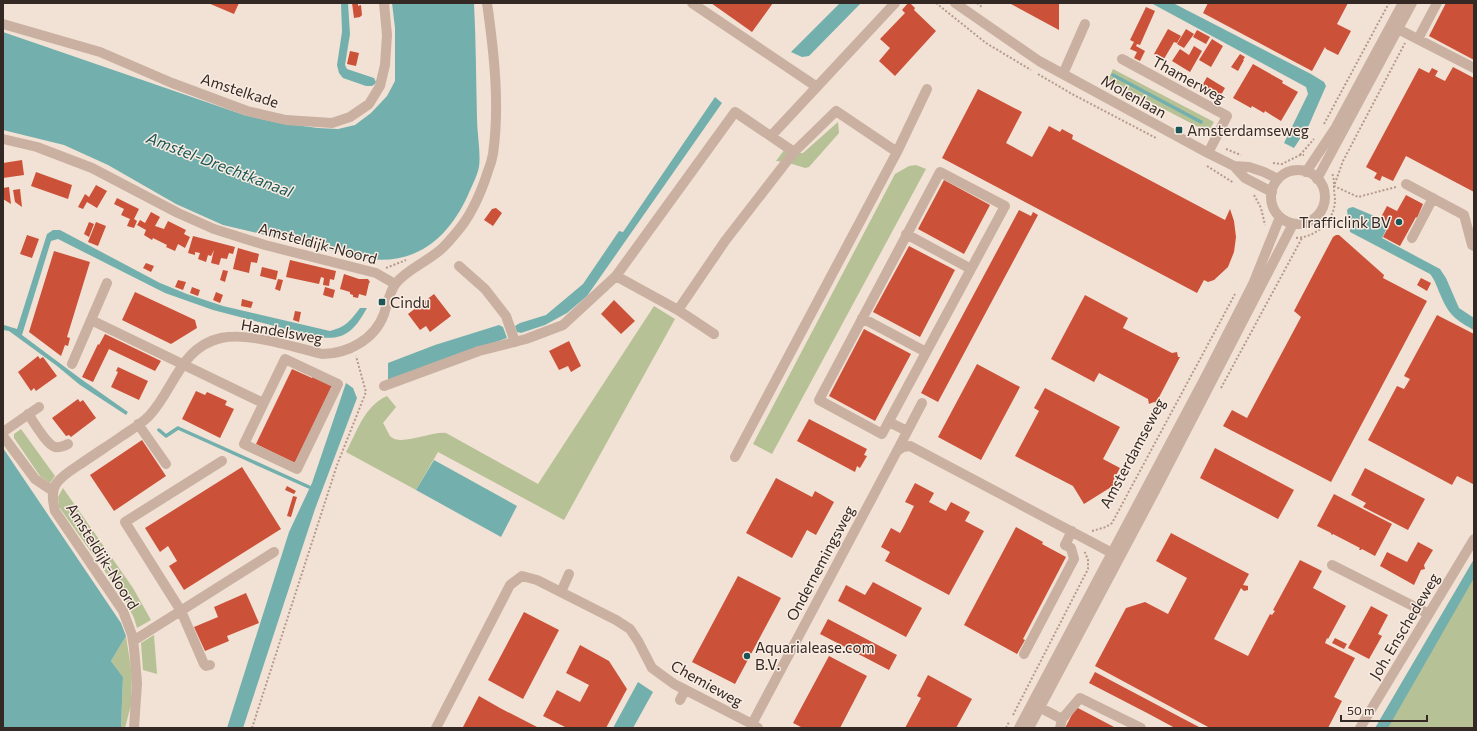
<svg xmlns="http://www.w3.org/2000/svg" width="1477" height="731" font-family="Commissioner,sans-serif">
<rect width="100%" height="100%" fill="#f2e2d5"/>
<path fill="#b6c195" d="M1113,69L1214,122L1208,132L1108,80Z
M838,122L839,133L809,167L805,168L786,162L776,161L785,149L796,153H803Z
M916,165L926,169L772,454L753,444L895,174L909,166Z
M654,306L675,319L564,520L438,452L416,490L346,452C357,432 364,406 387,396L396,407L383,423C386,427 388,434 391,437C401,446 433,431 446,433L538,484Z
M21,429L55,476L50,483L40,476L14,438V434Z
M63,488L133,588L151,620L137,628L134,618L124,598L59,507L58,497Z
M1474,569V728H1380Z
M154,635L157,674L143,670L141,643Z
M126,636L132,675L131,705L125,728H121L123,677L111,661Z"/>
<path fill="#73b0ad" d="M341,3H348L350,34L345,65L347,69L374,78L376,82L375,84L372,86H366L343,78L339,73L337,65L342,32Z
M392,3H474C476,41 476,80 477,118C477,134 481,152 479,167C477,176 472,186 468,195C449,237 417,265 369,259L223,225L176,204L108,165L64,145L3,130V32L244,115L279,123L318,128L338,129L355,125L371,113L387,96L395,81V28Z
M840,3H861L809,56L802,57L791,52Z
M1151,3H1173L1311,74L1324,82L1326,86L1309,125L1294,148L1284,143L1308,94L1306,87Z
M715,97L722,103L587,296L567,313L545,325L521,333L517,332L515,326L520,323L546,315L583,284L619,231L623,232Z
M1353,207L1379,218V219L1389,224L1382,238L1440,269L1446,278L1459,308L1474,318V330C1454,319 1449,315 1440,294C1437,287 1435,280 1430,274L1350,232L1347,210L1349,208Z
M53,230H60L160,283L187,294L223,306L330,331C346,327 351,320 360,308H367C354,331 345,341 317,337L213,310L165,293L58,239L51,241L22,335L81,379L128,412L126,415L80,385L57,366L9,331L3,330V325H4L17,329L47,234Z
M499,325L503,327L507,338L388,380V363L435,345Z
M346,383L353,388L357,398L315,509L243,728H227L289,532L312,483Z
M3,448L121,623L126,636L111,661L123,677L121,728H3Z
M434,460L517,506L501,537L416,490Z
M1474,559V578L1388,728H1375Z
M638,682L653,692L633,728H613Z"/>
<g fill="none" stroke-linecap="round" stroke-linejoin="round">
<path stroke="#73b0ad" stroke-width="3.5" d="M1113,75L1201,122
M159,430L166,436L178,428L309,487"/>
</g>
<path fill="#cc5139" d="M208,3H239L234,14Z
M352,3H358V6L361,5L362,15L360,17L354,18Z
M711,3H773L752,32Z
M908,3H910L915,8L914,10L936,31L895,76L879,61L890,48L880,39L905,13L902,10Z
M1009,3H1059V30Z
M1208,3H1348L1337,24L1351,31L1338,55L1326,49L1325,47L1312,71L1203,13Z
M1446,3H1474V60L1429,36Z
M1146,7L1155,11L1140,45L1137,44L1136,46L1145,51L1140,61L1134,58L1137,52L1130,49L1134,42L1130,40Z
M1168,29L1181,36L1177,43L1174,42L1164,59L1154,54Z
M1186,29L1194,34L1184,48L1177,44Z
M1197,30L1210,37L1206,44L1193,37Z
M1212,39L1223,46L1211,67L1199,60Z
M1194,46L1202,51L1190,72L1172,61L1180,49L1189,55Z
M350,51L359,53L356,66L347,64Z
M1240,54L1245,57L1243,60H1244L1238,71L1231,67Z
M1253,64L1283,81L1282,83L1298,92L1281,121L1265,111L1264,113L1252,106L1251,108L1233,98Z
M1453,67L1474,78V192L1406,156L1393,181L1382,176L1380,181L1374,178L1377,173L1366,167L1419,68L1429,73L1432,68L1438,71L1435,76L1445,81Z
M1207,77L1225,88L1218,100L1200,89Z
M978,89L1022,112L1006,143L1032,157L1049,126L1060,132L1062,129L1073,135L1072,139L1225,220L1230,209L1234,221L1236,237L1234,252L1228,267L1214,280L1208,282L1204,280L1197,293L942,158Z
M22,160L24,175L3,178V163Z
M36,172L72,185L68,199L31,186Z
M944,180L990,205L964,254L918,229Z
M96,185L107,191L97,208L87,202L83,209L78,207L85,194L89,197Z
M9,187L11,204L3,199V188Z
M20,189L22,207L15,202L13,190Z
M1406,195L1423,204L1417,218L1416,217L1400,246L1383,237L1390,224L1380,219L1387,206L1397,211Z
M117,198L139,209L134,219L137,221L134,228L127,226L130,219L121,215L124,209L114,204Z
M496,208L502,213L493,226L484,220L492,209Z
M1019,210L1031,216L1033,212L1038,215L938,402L921,393Z
M151,212L160,217L155,226L164,229L168,221L186,230L184,234L190,237L185,248L178,244L175,251L166,247L167,245L153,238L152,240L144,235L146,230L137,225L140,220L145,223Z
M89,222L94,224L89,237L84,234Z
M96,222L106,226L98,246L88,242Z
M27,235L39,239L32,258L20,254Z
M1336,235H1339L1384,275L1383,278L1427,301L1331,482L1223,426L1232,410L1247,418L1301,317L1294,311L1333,237Z
M193,236L235,247L233,254L229,253L227,259L221,258L219,265L211,263L214,250L211,256L208,255L206,262L198,259L200,253L195,252V255L188,253Z
M909,246L955,270L920,337L873,312Z
M238,248L259,254L257,263L251,262L249,273L233,269Z
M54,251L90,262L67,337L70,338L68,346L65,345L61,356L29,332Z
M290,260L336,271L334,280L330,279L329,286L323,285L324,278L321,277L319,284L286,277Z
M146,263L154,266L151,272L143,268Z
M262,267L278,271L276,280L260,276Z
M223,270L228,271L225,282L220,280Z
M344,274L359,279H368L370,282L369,283L366,296L359,294L358,298L353,297V295L350,294V292L340,289Z
M1421,278L1431,283L1427,291L1417,285Z
M278,279L283,280L280,291L275,289Z
M178,280L186,282L183,290L175,287Z
M192,287L200,290L198,296L190,293Z
M325,287L335,290L333,298L323,295Z
M135,292L195,320L197,328L171,344L122,320Z
M216,292L223,295L220,303L213,300Z
M434,294L451,316L430,332L426,326L420,330L408,314Z
M1085,295L1128,318L1123,328L1172,353L1177,352L1178,357H1180L1156,403L1154,402L1149,404L1148,399L1099,373L1094,382L1051,359Z
M242,299L253,302L251,308L241,306Z
M614,300L635,321L621,334L601,314Z
M295,311L301,312L299,322L293,320Z
M1437,315L1474,334V482L1473,484L1457,476L1452,485L1368,440L1397,386L1404,389L1410,379L1404,376Z
M864,329L911,354L875,421L829,396Z
M105,334L161,361L155,371L109,349L93,382L82,377L98,344L99,345Z
M569,341L581,366L571,372L568,366L559,370L549,351Z
M38,356L40,359L43,357L57,376L36,391L34,388L31,391L18,372Z
M977,364L1020,387L981,460L938,437Z
M118,367L148,381L139,400L111,387L118,372L116,371Z
M292,369L312,378L313,376L333,385L295,463L256,444Z
M1045,388L1120,427L1103,459L1120,468L1113,481L1116,484L1084,504L1073,486L1015,456L1039,411L1034,408Z
M196,391L205,395L207,392L227,401L225,405L234,409L220,438L182,419Z
M78,399L80,402L83,400L96,418L71,437L69,435L66,436L52,418Z
M809,419L867,449L864,455L867,456L860,468L857,466L855,472L797,441Z
M142,440L166,476L114,511L90,475Z
M1215,448L1294,490L1278,519L1200,478Z
M242,467L281,529L184,590L169,566L177,561L168,546L160,552L145,528Z
M1365,468L1425,499L1408,530L1363,507L1366,503L1351,495Z
M776,478L812,497L815,491L834,502L816,535L807,530L792,558L746,533Z
M915,483L934,493L929,502L946,511L951,502L970,512L965,521L984,531L949,595L885,561L890,552L881,547L891,528L900,533L904,526L914,506L905,502Z
M287,486L296,491L294,494L285,490Z
M1334,494L1392,524L1375,556L1362,549L1361,550H1359L1360,548L1333,534L1332,535L1331,534V533L1317,526Z
M293,496L297,497L291,517L287,516Z
M1016,527L1043,542L1042,544L1066,557L1023,639L1025,640L1017,654L964,625Z
M1171,533L1249,574L1243,585L1248,586V590L1244,591L1241,588L1214,639L1248,656L1270,614L1272,615L1275,611L1273,610L1300,560L1322,571L1313,588L1346,606L1328,639L1327,638L1325,643L1355,658L1334,697L1342,701L1328,728H1210L1095,666L1126,608L1145,602L1168,614L1187,578L1156,561Z
M1418,542L1433,550L1424,565L1425,569L1421,570L1414,585L1380,566L1387,552L1407,562Z
M738,576L781,598L735,684L692,662Z
M873,582L922,608L906,637L838,601L846,585L865,595Z
M246,593L259,623L227,636L229,641L205,651L194,627L218,617L214,607Z
M1371,606L1388,615L1378,634L1382,636L1369,659L1348,648Z
M524,612L559,630L523,699L488,680Z
M828,619L897,655L889,670L820,634Z
M1335,638L1347,644L1344,649L1332,643Z
M580,645L609,661L627,689L606,728H567L543,716L557,690L580,702L589,685L566,673Z
M829,656L867,676L840,728H803L793,723Z
M1095,672L1180,717L1201,728H1175L1149,714L1089,683Z
M928,675L972,699L956,728H905L921,698L917,696Z
M479,696L500,708L539,728H465L463,727Z
M1076,707L1116,728H1065Z"/>
<g fill="none" stroke-linecap="round" stroke-linejoin="round">
<path stroke="#b59a8c" stroke-width="2" stroke-dasharray="2 2" stroke-linecap="butt" d="M936,3L986,43L1031,70
M977,3L983,8
M1038,74L1072,94L1156,138
M1324,124L1389,3
M1226,149L1241,155
M1300,155L1314,139
M1273,163L1282,164L1300,155H1304
M1207,166L1234,183
M1396,187L1358,197L1334,186L1343,161L1405,43
M1254,195L1261,208L1265,225
M1296,238C1317,237 1334,221 1335,201C1335,197 1334,192 1334,188C1334,183 1334,178 1332,173
M386,268L406,260
M1472,329L1474,326
M1221,388L1302,238
M1092,531L1106,527L1112,523L1235,294
M1013,715L1088,569V560L1084,550
M252,728L337,465L366,392L356,356
M1006,728L1009,722"/>
<path stroke="#cab0a1" stroke-width="10" d="M692,3L817,87
M955,3L1039,61L1208,153L1234,166L1249,167L1264,172L1278,179
M3,24L100,52L172,83L247,111L286,120L332,123L350,117L369,104L380,86L385,65L387,35L384,3
M1398,29L1474,68
M1418,39L1437,3
M1122,59L1227,116L1208,153
M1063,74L1085,24
M771,136L895,3
M3,139L37,147L92,168L178,213L214,229L265,245L376,273L395,284
M1234,166L1245,178L1272,192
M1271 197a27 27 0 1 1 54 0a27 27 0 1 1-54 0Z
M940,172L1005,206L882,434L819,400Z
M1306,172L1336,127L1403,3
M1317,179L1412,3
M1406,184L1464,215L1472,245L1474,246
M906,234L971,269
M1412,238L1433,198
M459,266L485,289L506,316L515,342
M616,276L678,310L714,334
M678,310L725,241L794,152L836,111L897,152
M862,318L926,352
M91,320L263,403
M285,359L338,384L297,469L244,444Z
M72,364L107,283
M384,386L479,351L526,339L563,325L616,276L735,112L794,152
M28,414C34,422 46,444 55,447C60,448 64,446 68,444
M889,422L907,431
M138,424L166,464
M3,432L39,407
M3,436L35,479L53,491
M897,451L922,403
M735,457L897,152L927,89
M1332,565L1429,614
M561,592L569,574
M133,641L274,552
M1024,654L1074,559L1071,548L1065,545L1072,531
M210,665L206,666L204,664L181,611L125,522L222,461
M680,700L685,690
M1039,707L1062,719L1060,728
M1062,719L1080,698L1141,728
M134,728L137,683L134,648L132,635L123,611L55,511C53,502 51,492 56,484C62,475 73,469 82,463C95,454 109,445 122,436C131,430 141,424 149,416C174,390 180,347 221,338C250,332 293,347 322,354C348,354 375,339 384,314C387,304 390,291 396,283C407,270 422,264 435,254C443,249 450,240 456,233C472,215 481,193 488,171C490,166 492,160 493,154C500,105 494,52 487,3
M436,728L510,585L522,576L537,580L616,620L630,629L638,641L652,668L674,684L752,724
M758,728L752,724L897,451L903,447L910,446L1112,553
M1019,728L1207,374L1253,284L1280,217
M1029,728L1156,489L1293,224
M1360,728L1474,539"/>
</g>
<g fill="#195655" stroke="#f9ece2" stroke-width="1.5">
<rect x="1175" y="126" width="8" height="8" rx="2"/>
<circle cx="1399" cy="222" r="4"/>
<rect x="378" y="298" width="8" height="8" rx="2"/>
<circle cx="747" cy="656" r="4"/>
</g>
<g text-anchor="middle" dominant-baseline="central" stroke-width="3" stroke-linejoin="round" paint-order="stroke">
<g font-size="15" fill="#342824" stroke="#f9ece2">
<text transform="translate(1189 79) rotate(29)">Thamerweg</text>
<text transform="translate(240 90) rotate(18)">Amstelkade</text>
<text transform="translate(1134 96) rotate(29)">Molenlaan</text>
<text transform="translate(318 243) rotate(15)">Amsteldijk-Noord</text>
<text transform="translate(282 331) rotate(10)">Handelsweg</text>
<text transform="translate(1132 453) rotate(-62)">Amsterdamseweg</text>
<text transform="translate(103 556) rotate(58)">Amsteldijk-Noord</text>
<text transform="translate(820 563) rotate(-62)">Ondernemingsweg</text>
<text transform="translate(1404 626) rotate(-59)">Joh. Enschedeweg</text>
<text transform="translate(707 683) rotate(29)">Chemieweg</text>
</g>
<g font-size="15" fill="#342824" stroke="#f9ece2" text-anchor="start">
<text x="1187" y="130">Amsterdamseweg</text>
<text x="1391" y="222" text-anchor="end">Trafficlink BV</text>
<text x="390" y="302">Cindu</text>
<text x="755" y="647">Aquarialease.com<tspan x="755" dy="17">B.V.</tspan></text>
</g>
<g font-size="16" font-style="italic" fill="#195655" stroke="#f9ece2">
<text transform="translate(220 164) rotate(21)">Amstel-Drechtkanaal</text>
</g>
</g>
<rect width="1477" height="731" fill="none" stroke="#342824" stroke-width="8"/>
<path d="M1341 715v6h86v-6" fill="none" stroke="#342824" stroke-width="2"/>
<text x="1347" y="715" font-size="12" fill="#342824" stroke="#f9ece2" stroke-width="3" paint-order="stroke">50 m</text>
</svg>
